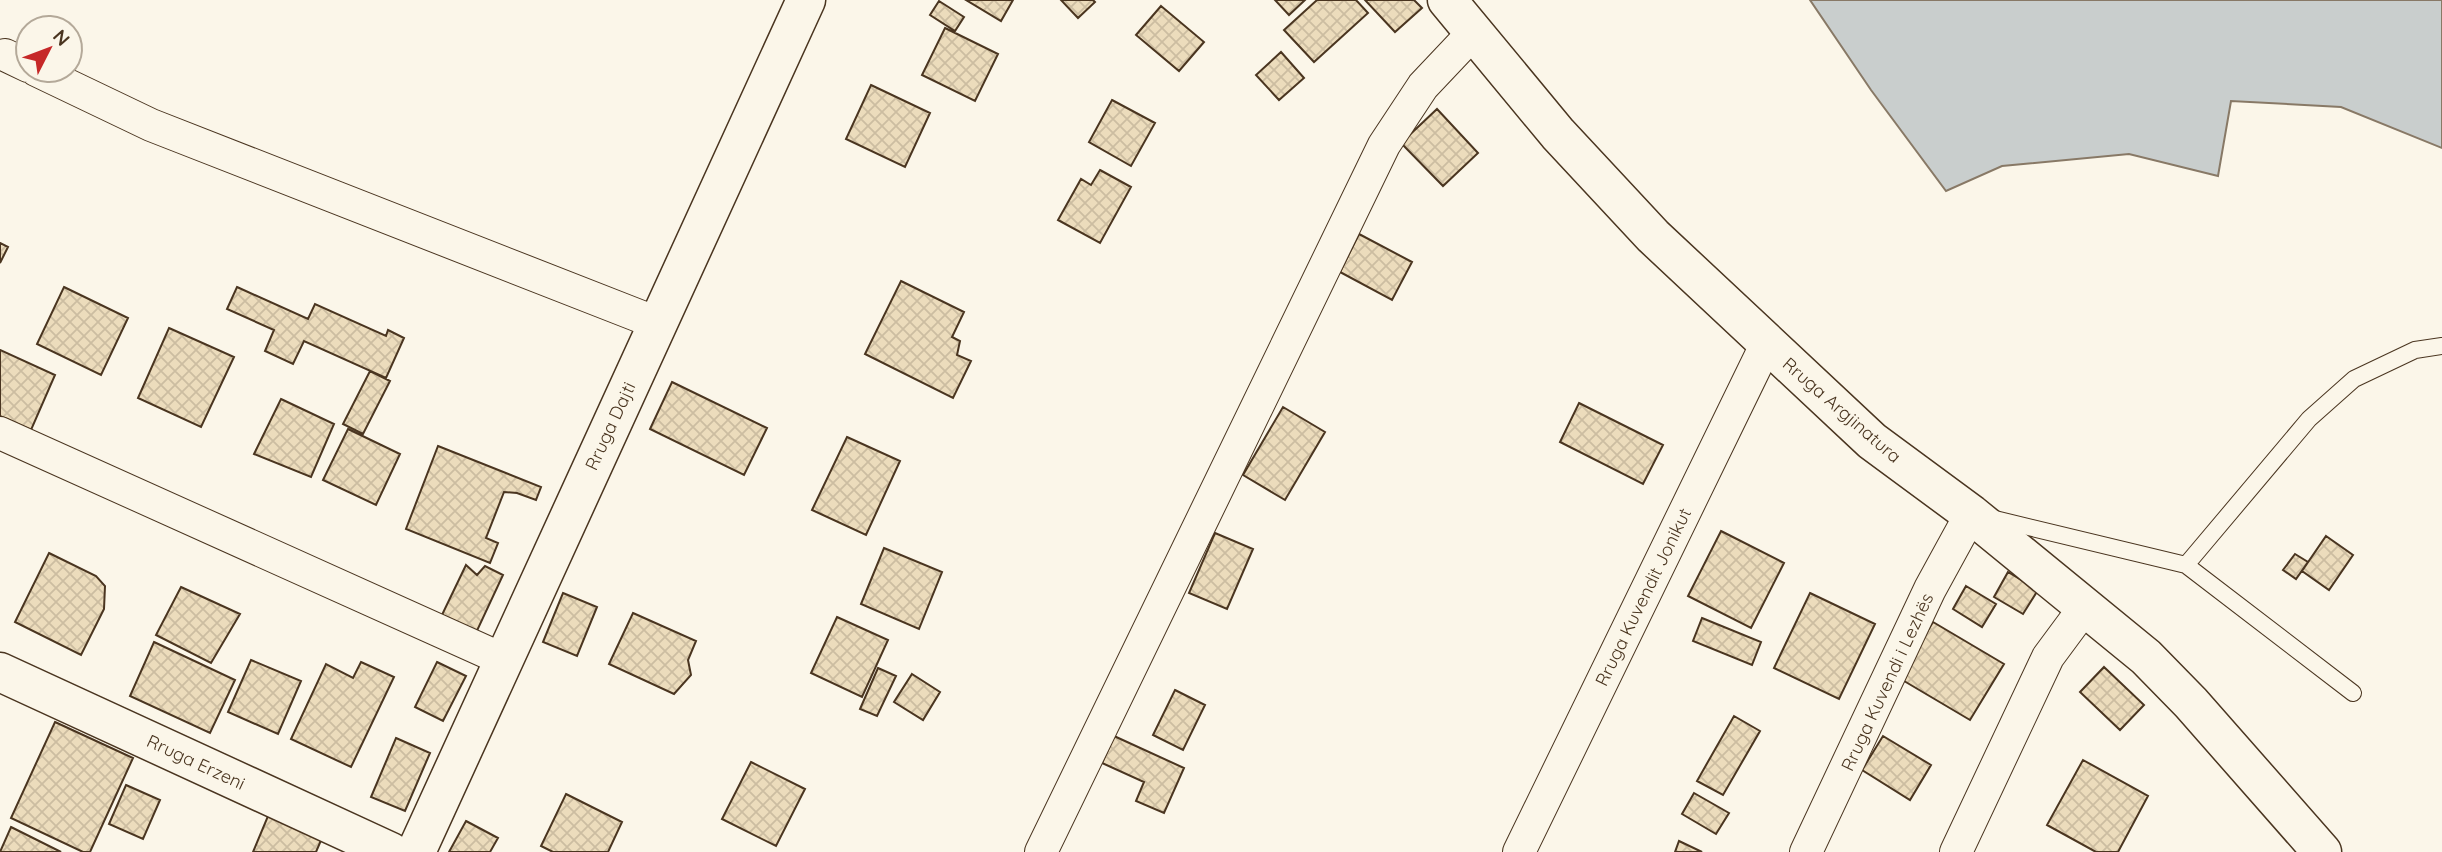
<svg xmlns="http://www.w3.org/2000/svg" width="2442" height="852" font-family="Quicksand,sans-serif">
<defs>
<pattern id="building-cross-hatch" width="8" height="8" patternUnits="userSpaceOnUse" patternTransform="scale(1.75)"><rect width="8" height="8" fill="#ecdcbc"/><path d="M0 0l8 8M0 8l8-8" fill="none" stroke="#ccbda1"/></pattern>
</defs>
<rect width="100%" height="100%" fill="#fbf6e9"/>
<path fill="#c9cecd" stroke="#887966" stroke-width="2" d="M1810,0H2442V148L2341,107L2231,101L2218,176L2129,154L2002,166L1946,191L1871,90Z"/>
<path fill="url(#building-cross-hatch)" stroke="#4a3520" stroke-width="2" d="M966,0H1013L1001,21Z
M1061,0H1093L1095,2L1078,18Z
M1275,0H1305L1289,15Z
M1317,0H1356L1368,13L1314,62L1284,30Z
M1365,0H1414L1422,8L1395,32Z
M939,1L964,17L955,31L930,15Z
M1161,6L1204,42L1179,71L1136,35Z
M945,28L998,54L975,101L922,75Z
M1281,52L1304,78L1279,100L1256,75Z
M871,85L930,113L905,167L846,139Z
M1112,100L1155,123L1131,166L1089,142Z
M1437,109L1478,153L1443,186L1401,143Z
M1100,170L1131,187L1100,243L1058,220L1081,179L1091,185Z
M1359,234L1412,262L1392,300L1340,272Z
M0,243L8,247L0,263Z
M901,281L964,312L952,337L960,341L957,355L971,361L953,398L865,354Z
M64,287L128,318L101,375L37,344Z
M237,287L308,319L315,304L386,336L388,330L404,338L386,378L304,341L293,364L265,351L274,330L227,309Z
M169,328L234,357L201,427L138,398Z
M0,350L55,375L31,430L0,416Z
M370,371L390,381L363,434L343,424Z
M672,382L767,428L744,475L650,429Z
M281,399L334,424L311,477L254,454Z
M1579,403L1663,445L1643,484L1560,442Z
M1283,407L1325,432L1285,500L1243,475Z
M348,429L400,454L376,505L323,480Z
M847,437L900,461L866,535L812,510Z
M438,446L541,487L536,500L517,493L504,492L486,538L498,543L490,563L406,529Z
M1721,531L1784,563L1751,628L1688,596Z
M1215,533L1253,549L1227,609L1189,593Z
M2326,536L2353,555L2329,590L2302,571Z
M884,548L942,572L919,629L861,604Z
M49,553L96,576L105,586L104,609L81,655L15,622Z
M2295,554L2308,562L2296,579L2283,570Z
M466,565L477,575L485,566L503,575L475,635L440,619Z
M2008,572L2038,590L2023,614L1994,597Z
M1966,586L1996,604L1982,627L1953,609Z
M181,587L240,614L211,663L156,635Z
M563,593L597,607L577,656L543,642Z
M1810,593L1875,624L1839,699L1774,668Z
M633,613L696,641L688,660L691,675L674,694L609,664Z
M837,617L888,640L862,697L811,673Z
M1702,618L1761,642L1752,665L1693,641Z
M1933,622L2004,664L1970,720L1899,678Z
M154,642L235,680L210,733L130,696Z
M251,660L301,681L278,734L228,712Z
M361,662L394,677L351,767L291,739L326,664L353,678Z
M437,662L466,676L443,721L415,707Z
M2104,667L2144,705L2120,730L2080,692Z
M878,668L896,676L877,716L860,709Z
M912,674L940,692L923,720L894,702Z
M1175,690L1205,705L1183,750L1153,735Z
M1734,716L1760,731L1723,795L1697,781Z
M55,722L133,758L90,852H83L11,818Z
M1114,736L1184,768L1164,813L1136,801L1144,782L1102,763Z
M1883,736L1931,765L1910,800L1862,770Z
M396,738L430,753L405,811L371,797Z
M2083,760L2148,796L2118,852H2096L2047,825Z
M751,762L805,789L776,846L722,819Z
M126,785L160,800L143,839L109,824Z
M1694,793L1729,813L1716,834L1682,814Z
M566,794L622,822L608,852H553L541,846Z
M268,816L322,838L316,852H253Z
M466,821L498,838L490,852H449Z
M11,827L61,852H0Z
M1679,841L1702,852H1675Z"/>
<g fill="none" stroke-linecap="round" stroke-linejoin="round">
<g stroke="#4a3520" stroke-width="18">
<path id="lane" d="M1995,519L2186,565L2353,693
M2186,565L2309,419L2354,379L2415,350L2442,346"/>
</g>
<g stroke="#4a3520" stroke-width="34">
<path id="street" d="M5,55L28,66
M36,70L151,125L657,323
M0,433L502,659
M1041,852L1384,145L1423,86L1475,31
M1519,852L1767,343
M1806,852L1930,589L1971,514
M1956,852L2048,657L2085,607"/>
</g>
<g stroke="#4a3520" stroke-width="41">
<path id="secondary" d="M1447,0L1558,134L1653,236L1872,441L1971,514L2146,657L2191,703L2322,852
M0,672L391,852
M416,852L806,0"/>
</g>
<use href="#lane" stroke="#fbf6e9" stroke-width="16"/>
<use href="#street" stroke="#fbf6e9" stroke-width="32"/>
<use href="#secondary" stroke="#fbf6e9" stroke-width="38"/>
</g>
<g text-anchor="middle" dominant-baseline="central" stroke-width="5" stroke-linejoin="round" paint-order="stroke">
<g font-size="18" fill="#4a3520" stroke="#fbf6e9">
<text transform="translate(1842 410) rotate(41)">Rruga Argjinatura</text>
<text transform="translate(610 426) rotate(-65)">Rruga Dajti</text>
<text transform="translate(1643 597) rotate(-64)">Rruga Kuvendit Jonikut</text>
<text transform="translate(1887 682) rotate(-65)">Rruga Kuvendi i Lezhës</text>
<text transform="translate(196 762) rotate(25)">Rruga Erzeni</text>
</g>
</g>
<g transform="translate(49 49) rotate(48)"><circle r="33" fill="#fbf6e9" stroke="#b4a999" stroke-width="2"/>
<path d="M0-5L12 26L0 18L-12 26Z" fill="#c62828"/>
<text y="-10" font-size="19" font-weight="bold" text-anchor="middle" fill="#4a3520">N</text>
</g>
</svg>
